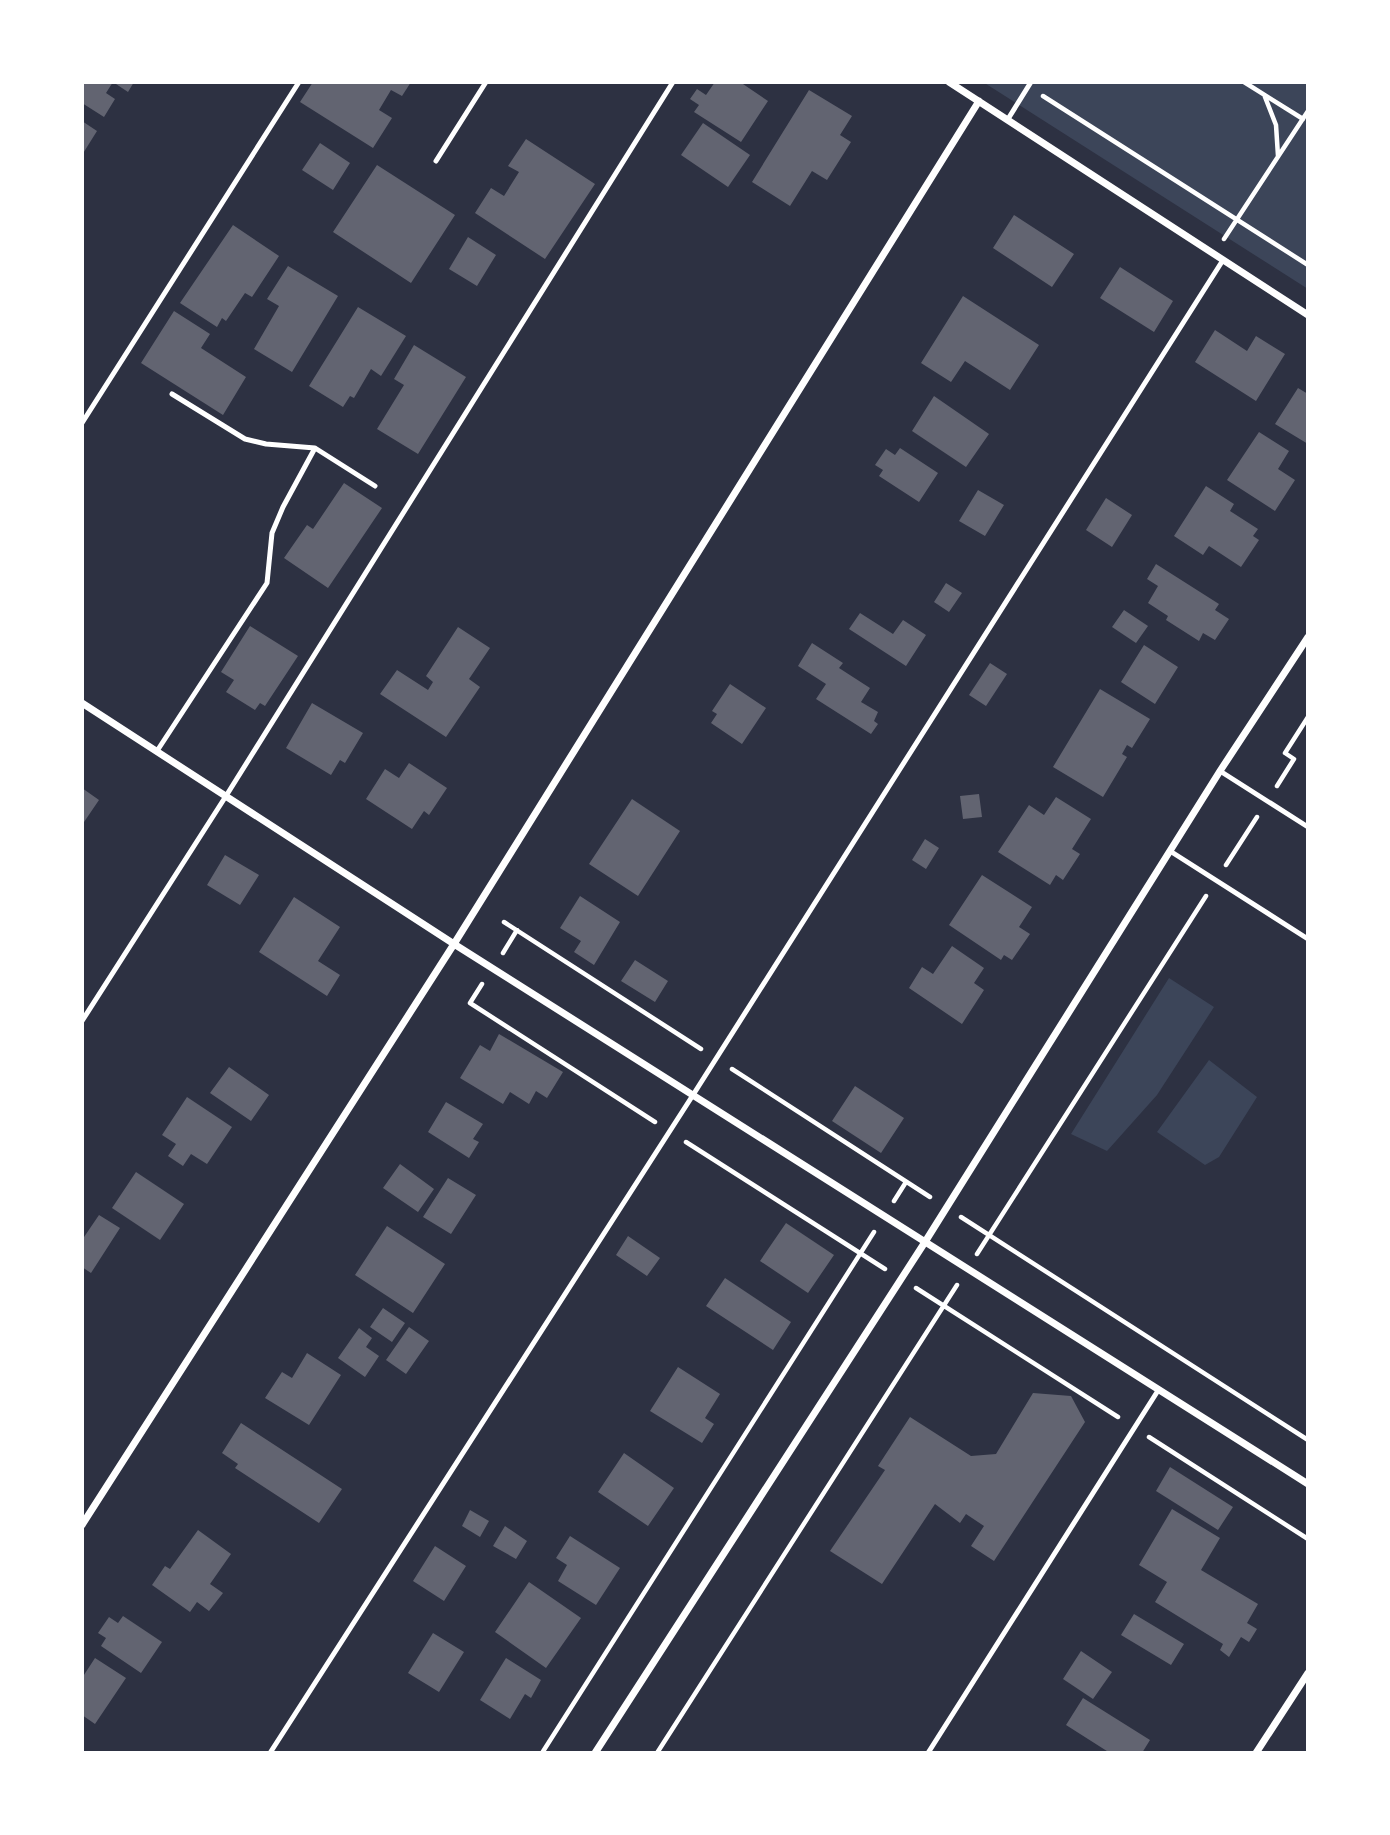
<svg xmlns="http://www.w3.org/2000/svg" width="1390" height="1835" font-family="'Sofia Sans Condensed',sans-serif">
<rect width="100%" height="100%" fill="#2d3142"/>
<path fill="#3c4559" d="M983,82H1308V289Z
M1169,978L1214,1007L1157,1095L1107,1151L1071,1134Z
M1209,1060L1257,1097L1219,1157L1205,1165L1157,1132Z"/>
<path fill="#626471" d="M82,82H134L128,92L113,82L106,93L115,99L104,117L82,103Z
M313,82H411L402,96L391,90L379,110L392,118L373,148L300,102Z
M715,82H740L768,101L741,142L694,112L699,105L690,99L697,89L706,95Z
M809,90L852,116L840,135L851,142L827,180L812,171L790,206L752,182Z
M82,121L97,131L82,155Z
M703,123L750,155L728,187L681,155Z
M526,139L595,184L545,259L475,213L491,188L504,196L519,172L508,166Z
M320,143L350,163L333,190L302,170Z
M377,165L455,215L411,283L333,232Z
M1014,215L1074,254L1052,287L993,248Z
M233,225L279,256L252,297L245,293L226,321L222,318L217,327L180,303Z
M468,237L496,255L477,286L449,269Z
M288,266L338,296L292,372L254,349L279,306L267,299Z
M1120,267L1173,301L1154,332L1100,298Z
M963,296L1039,345L1010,390L965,361L951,382L921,363Z
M358,307L406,336L381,376L371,369L354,398L350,396L343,407L309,386Z
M174,311L210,334L201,348L246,377L223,415L141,363Z
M1215,330L1247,351L1256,336L1285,354L1256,401L1195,362Z
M414,345L466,377L418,454L377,429L404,385L394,379Z
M1298,388L1308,394V444L1275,424Z
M934,396L989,434L966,467L912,431Z
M1259,432L1289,451L1278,469L1295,480L1275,511L1227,480Z
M900,448L938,473L919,502L879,476L883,470L875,465L886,449L895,455Z
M344,483L382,508L328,588L284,558L307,525L313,529Z
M1206,486L1234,504L1230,511L1258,529L1253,536L1259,540L1241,567L1209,546L1203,555L1174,536Z
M978,490L1004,505L985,536L959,521Z
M1106,498L1132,515L1112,547L1086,530Z
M1156,564L1219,604L1215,610L1229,619L1215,640L1203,633L1199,641L1166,620L1168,616L1148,603L1158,586L1147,579Z
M946,583L962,593L949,612L934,602Z
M1124,610L1148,626L1136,643L1112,627Z
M860,613L893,634L903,620L926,635L906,666L849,629Z
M250,626L298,656L265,706L260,703L255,710L226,692L234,680L221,672Z
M458,627L490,648L469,679L480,687L446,737L380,694L397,670L428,690L433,682L426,676Z
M812,643L843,663L839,668L870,688L861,702L878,712L874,721L878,724L871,734L816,699L826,684L798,666Z
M1144,645L1178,667L1155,704L1121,682Z
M990,663L1007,674L986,706L969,695Z
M730,684L766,708L742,744L711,723L717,714L712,711Z
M1100,689L1150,719L1132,748L1127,745L1122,754L1127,757L1103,797L1053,767Z
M312,703L363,733L345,763L340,760L331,775L286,748Z
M409,763L447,788L429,815L424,811L412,829L366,799L385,769L399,778Z
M82,788L99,800L82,825Z
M979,794L982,817L963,819L960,796Z
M1056,797L1091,819L1072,849L1080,854L1063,880L1056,875L1050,885L998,852L1029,805L1044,815Z
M632,799L680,831L638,896L589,864Z
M925,839L939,848L926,869L912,860Z
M225,855L259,875L240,905L207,885Z
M982,875L1032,907L1019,927L1030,934L1012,960L1004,955L1001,960L949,925Z
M580,896L620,922L594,965L574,952L581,941L560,928Z
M294,897L340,927L318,961L340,975L327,996L259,952Z
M952,946L984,968L974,983L984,990L962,1024L909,988L922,967L933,974Z
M635,960L668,981L655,1002L621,981Z
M499,1034L563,1072L547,1098L536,1091L529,1104L510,1092L503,1104L460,1078L480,1045L490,1051Z
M229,1067L269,1095L251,1121L210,1093Z
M855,1086L904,1118L881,1153L832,1121Z
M187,1097L232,1127L207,1164L191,1154L183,1166L168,1156L176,1144L162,1135Z
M446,1102L483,1124L473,1139L479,1142L469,1158L428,1132Z
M400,1164L434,1189L418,1212L383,1188Z
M136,1172L184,1204L160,1240L112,1208Z
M448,1178L476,1195L451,1234L423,1217Z
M99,1215L120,1228L91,1273L82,1267V1240Z
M786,1223L834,1255L808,1293L760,1261Z
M387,1226L445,1264L413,1313L355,1275Z
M628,1236L660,1258L647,1276L616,1255Z
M725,1278L791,1322L773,1350L706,1306Z
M383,1308L405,1323L392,1342L370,1327Z
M409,1327L429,1341L406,1374L386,1360Z
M359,1328L372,1338L366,1347L379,1356L365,1377L338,1358Z
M307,1353L341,1375L309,1425L265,1398L282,1372L292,1378Z
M678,1367L720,1394L705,1418L714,1424L702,1443L650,1411Z
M1033,1393L1071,1396L1085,1422L994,1561L971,1546L984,1526L966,1514L960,1523L935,1504L882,1584L830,1551L885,1470L878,1466L910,1417L971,1456L996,1454Z
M241,1423L342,1489L319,1523L235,1468L238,1464L222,1453Z
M624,1453L674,1488L648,1526L598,1492Z
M1170,1467L1233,1507L1218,1530L1156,1491Z
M1172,1509L1220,1538L1201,1570L1258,1604L1247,1623L1257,1629L1249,1642L1241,1637L1229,1657L1220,1650L1223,1644L1155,1602L1167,1582L1139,1565Z
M470,1510L489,1521L480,1537L462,1526Z
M505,1526L527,1541L516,1559L493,1546Z
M198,1530L231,1554L210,1584L223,1593L209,1611L197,1602L190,1612L152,1585L165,1566L170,1569Z
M570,1536L620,1568L596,1605L558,1581L567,1565L556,1558Z
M435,1546L466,1566L444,1601L413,1581Z
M529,1582L581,1618L546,1668L495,1632Z
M1134,1614L1184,1644L1171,1665L1121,1635Z
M123,1616L162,1642L141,1673L101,1646L106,1638L98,1633L109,1617L118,1623Z
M433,1633L464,1652L439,1692L408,1673Z
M1081,1651L1112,1672L1093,1699L1063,1679Z
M95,1658L126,1678L95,1724L82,1715V1678Z
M506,1658L541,1680L531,1698L525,1694L510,1719L480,1700Z
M1083,1698L1150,1740L1142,1753H1110L1066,1725Z"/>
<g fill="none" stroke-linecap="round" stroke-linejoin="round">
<path stroke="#fff" stroke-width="4.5" d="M1244,82L1303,119
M1043,96L1308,265
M1265,97L1276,125L1278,156
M1224,239L1308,111
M1277,786L1294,759L1285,753L1308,717
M1226,865L1257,817
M504,922L701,1049
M503,953L517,930
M482,984L470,1003L655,1122
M732,1069L930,1197
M686,1142L885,1269
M894,1201L906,1182
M961,1217L1308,1440
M977,1254L1206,896
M916,1288L1118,1417
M1149,1437L1308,1539
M542,1753L874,1232
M657,1753L957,1285"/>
<path stroke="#fff" stroke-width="5" d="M1008,119L1031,82
M436,161L486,82
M172,394L245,439L266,444L315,448
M82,423L299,82
M157,751L267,583L272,533L283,507L315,448L375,486
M1220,771L1308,827
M1170,851L1308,939
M82,1021L226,796L673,82
M270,1753L693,1095L1223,260
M928,1753L1159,1389"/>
<path stroke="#fff" stroke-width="7" d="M949,82L1308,315
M82,703L454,944L1308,1484
M82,1525L454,944L979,101
M595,1753L925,1242L1220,771L1308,637
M1256,1753L1308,1673"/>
</g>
<rect width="1390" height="1835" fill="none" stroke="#ffffff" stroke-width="168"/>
</svg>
